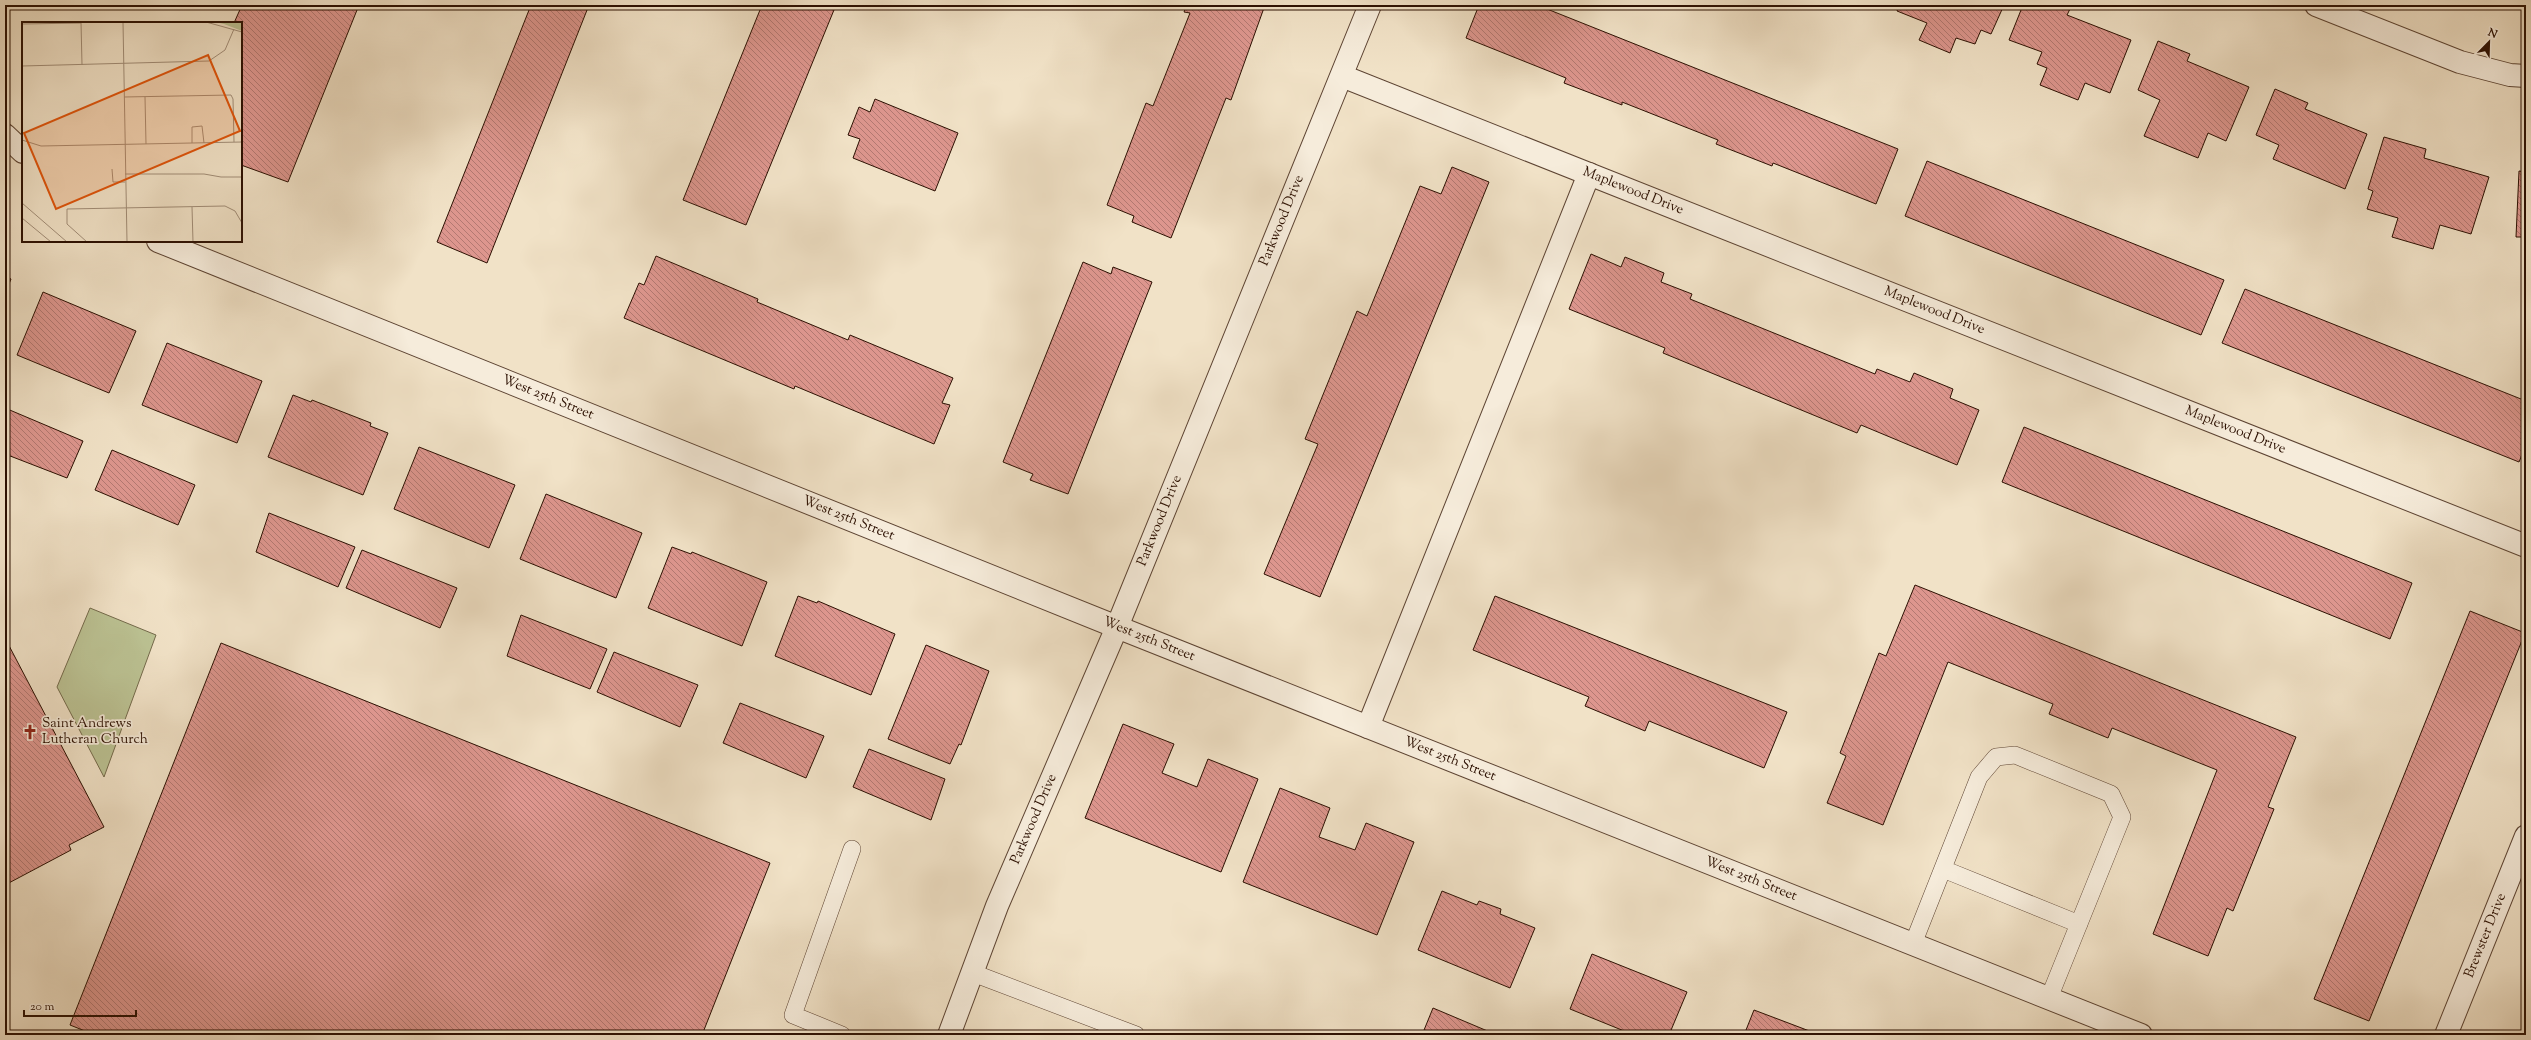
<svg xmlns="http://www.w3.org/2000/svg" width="2531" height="1040" font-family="'Sorts Mill Goudy',serif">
<defs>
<pattern id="building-back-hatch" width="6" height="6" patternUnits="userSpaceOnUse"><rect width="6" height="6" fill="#dd968e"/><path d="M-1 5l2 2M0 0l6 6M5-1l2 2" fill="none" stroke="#b37972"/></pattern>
</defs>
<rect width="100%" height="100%" fill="#f1e2c7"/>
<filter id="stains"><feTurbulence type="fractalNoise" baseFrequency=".005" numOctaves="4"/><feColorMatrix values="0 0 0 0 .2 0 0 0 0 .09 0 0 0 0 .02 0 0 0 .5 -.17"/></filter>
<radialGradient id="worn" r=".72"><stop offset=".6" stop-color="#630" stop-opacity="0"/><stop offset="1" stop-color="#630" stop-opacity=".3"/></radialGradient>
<path fill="#bcc394" stroke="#746a4b" d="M90,608L156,635L104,777L57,687Z"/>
<path fill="url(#building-back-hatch)" stroke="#2c1002" d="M242,5H359L288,182L241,165V23H234Z
M531,5H589L487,263L437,242Z
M762,5H836L746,225L683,200Z
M1187,5H1265L1231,100L1226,98L1171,238L1132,222L1134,216L1107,205L1146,103L1153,106L1190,13L1184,12Z
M1479,5H1537L1898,149L1876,204L1773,163L1772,166L1716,144L1718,140L1622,102V105L1564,83L1566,78L1466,38Z
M1899,5H2004L1991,34L1981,30L1975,44L1956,38L1950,53L1919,40L1927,23L1897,11Z
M2023,5H2067L2071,7L2067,15L2131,40L2110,93L2085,83L2078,100L2040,85L2047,68L2037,64L2042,52L2009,40Z
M2158,41L2190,54L2187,61L2249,87L2226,141L2208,133L2198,158L2144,136L2160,100L2138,90Z
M2275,89L2308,103L2305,109L2367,134L2345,189L2273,159L2279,145L2256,135Z
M875,99L958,133L935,191L853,158L860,139L848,135L859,107L870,112Z
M2384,137L2426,149L2424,158L2489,177L2471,234L2440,225L2433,249L2392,237L2398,218L2367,209L2373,191L2368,189Z
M1927,161L2224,280L2201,335L1905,216Z
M1452,167L1489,182L1320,597L1264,574L1318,444L1305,439L1357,311L1367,316L1420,186L1441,194Z
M2519,171L2526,172V237H2516Z
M1591,254L1621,267L1625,257L1664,273L1661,282L1692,294L1690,299L1875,374L1877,369L1910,382L1914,373L1953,389L1950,398L1979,410L1957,465L1861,425L1857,433L1663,353L1665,348L1569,309Z
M656,256L758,299L757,302L848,340L850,335L953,378L942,403L950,405L934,444L795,386L794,389L624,318L639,283L644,285Z
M1083,262L1111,274L1113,267L1152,282L1068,494L1030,480L1033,474L1003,462Z
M5,276L11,279L5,294Z
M2245,289L2526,401V445L2519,462L2222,343Z
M43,292L136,331L109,393L17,355Z
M167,343L262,381L237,443L142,405Z
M293,395L311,402L312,400L371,423L370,426L388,433L363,495L268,457Z
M5,408L83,441L67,478L5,454Z
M2024,427L2412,583L2390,639L2002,482Z
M419,447L515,485L489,548L394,509Z
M112,450L195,485L178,525L95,490Z
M546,494L642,533L616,598L520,559Z
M269,513L355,547L338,587L256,552Z
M672,547L691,554L692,552L767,582L742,646L648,608Z
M362,550L457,588L440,628L346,588Z
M1915,585L2296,737L2268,807L2274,809L2233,911L2227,908L2208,956L2153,934L2217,770L2112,728L2108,738L2049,714L2053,704L1948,662L1883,825L1827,803L1846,756L1840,753L1879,653L1886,656Z
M798,596L817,603L818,601L895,634L871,695L775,656Z
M1495,596L1787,712L1764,768L1649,721L1645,731L1585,706L1589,697L1473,650Z
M2470,611L2525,633L2369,1021L2314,999Z
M521,615L607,649L590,689L507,656Z
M5,638L104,827L69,845L71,850L5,885Z
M221,643L770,863L702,1035H95L70,1025Z
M926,645L989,671L961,745L959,744L950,764L888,739Z
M614,652L698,685L680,727L597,692Z
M740,703L824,736L806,778L723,743Z
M1123,724L1174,744L1162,773L1197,787L1208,759L1258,779L1221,872L1085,818Z
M869,749L945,779L931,820L853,787Z
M1280,788L1330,808L1319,837L1355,850L1366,823L1414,842L1377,935L1243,882Z
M1442,891L1477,905L1479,901L1501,909L1500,914L1535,928L1510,988L1418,950Z
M1592,954L1687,992L1669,1035H1634L1570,1009Z
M1433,1008L1497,1035H1422Z
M1754,1010L1820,1035H1744Z"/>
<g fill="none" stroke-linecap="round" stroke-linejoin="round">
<g stroke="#5d4433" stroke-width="18">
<path id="service" d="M1943,869L2079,924
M1913,944L1979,777L1996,757L2015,755L2111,794L2122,817L2049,998
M973,973L1136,1035
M842,1035L793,1015L852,849"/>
</g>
<g stroke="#5d4433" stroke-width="24">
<g id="minor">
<path d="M2316,5L2460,62L2510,75L2526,76"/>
<path id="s1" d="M1342,76L2526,546"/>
<path d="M1368,727L1589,174"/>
<path id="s2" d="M949,1035L997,906L1117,627L1370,5"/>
<path id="s3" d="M2446,1035L2526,836"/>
</g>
</g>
<g stroke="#5d4433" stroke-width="24">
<g id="tertiary">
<path d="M5,135L23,152"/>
<path id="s4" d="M158,241L1117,627L2141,1035"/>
</g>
</g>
<use href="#service" stroke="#f6ecdb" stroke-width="17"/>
<use href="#minor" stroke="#f6ecdb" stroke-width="22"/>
<use href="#tertiary" stroke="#f6ecdb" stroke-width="22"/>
</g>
<defs>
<g id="church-bare" transform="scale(1.2)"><path d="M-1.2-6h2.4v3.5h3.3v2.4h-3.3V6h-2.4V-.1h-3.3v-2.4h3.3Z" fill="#8f2418" stroke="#f6ecdb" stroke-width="2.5" paint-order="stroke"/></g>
</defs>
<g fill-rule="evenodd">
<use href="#church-bare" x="30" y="732"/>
</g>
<g text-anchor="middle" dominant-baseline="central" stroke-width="3.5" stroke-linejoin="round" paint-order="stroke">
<g font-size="14" fill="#2c1002" stroke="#f6ecdb">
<text stroke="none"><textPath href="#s1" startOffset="313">Maplewood Drive</textPath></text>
<text stroke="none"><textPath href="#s2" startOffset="880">Parkwood Drive</textPath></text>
<text stroke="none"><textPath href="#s1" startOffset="637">Maplewood Drive</textPath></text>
<text stroke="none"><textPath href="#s4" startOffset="420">West 25th Street</textPath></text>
<text stroke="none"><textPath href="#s1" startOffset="961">Maplewood Drive</textPath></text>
<text stroke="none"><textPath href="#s4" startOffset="744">West 25th Street</textPath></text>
<text stroke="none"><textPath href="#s2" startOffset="556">Parkwood Drive</textPath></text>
<text stroke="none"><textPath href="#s4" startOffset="1068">West 25th Street</textPath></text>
<text stroke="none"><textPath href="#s4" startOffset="1392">West 25th Street</textPath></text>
<text stroke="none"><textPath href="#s2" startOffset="232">Parkwood Drive</textPath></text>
<text stroke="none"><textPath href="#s4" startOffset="1716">West 25th Street</textPath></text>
<text stroke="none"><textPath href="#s3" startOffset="107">Brewster Drive</textPath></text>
</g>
<g font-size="14" fill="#2c1002" stroke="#f6ecdb" text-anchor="start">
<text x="42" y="724">Saint Andrews<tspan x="42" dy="16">Lutheran Church</tspan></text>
</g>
</g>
<g transform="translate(22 22)">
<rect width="220" height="220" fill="#f1e2c7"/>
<path d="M193,0H220V9L202,2Z" fill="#bcc394"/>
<path fill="none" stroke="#a28e78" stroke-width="1" d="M59,0L60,43M101,0L105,220M184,0L220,10M0,2L59,1M0,44L187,39L203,28L212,7M102,75L209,73L211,77L212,120M123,75L124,122M0,118L19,124L220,120M170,121V105L180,104L182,121M90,147L91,160H103M103,152H182L199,155H220M0,181L45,220M170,185L171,220M0,196L29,220M65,220L45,202V187L203,184L213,189L220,201M112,220H135"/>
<path fill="#df550c" fill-opacity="0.15" stroke="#df550c" stroke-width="2" d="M186,33L218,109L34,187L2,111Z"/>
<rect width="220" height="220" fill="none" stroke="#2c1002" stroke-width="2"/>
</g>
<rect width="2531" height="1040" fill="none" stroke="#f1e2c7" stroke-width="20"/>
<rect x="6" y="6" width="2519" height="1028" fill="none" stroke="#2c1002" stroke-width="2"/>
<rect x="10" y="10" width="2511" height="1020" fill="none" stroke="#2c1002"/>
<g transform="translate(2489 42) rotate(23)" stroke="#f6ecdb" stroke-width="3" paint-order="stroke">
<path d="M0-3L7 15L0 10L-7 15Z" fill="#2c1002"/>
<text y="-6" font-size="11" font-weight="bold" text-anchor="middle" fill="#2c1002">N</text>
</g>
<path d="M24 1010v6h112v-6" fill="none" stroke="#2c1002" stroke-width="2"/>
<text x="30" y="1010" font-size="12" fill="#2c1002" stroke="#f6ecdb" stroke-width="3" paint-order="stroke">20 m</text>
<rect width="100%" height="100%" filter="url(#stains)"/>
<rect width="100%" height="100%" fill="url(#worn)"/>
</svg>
